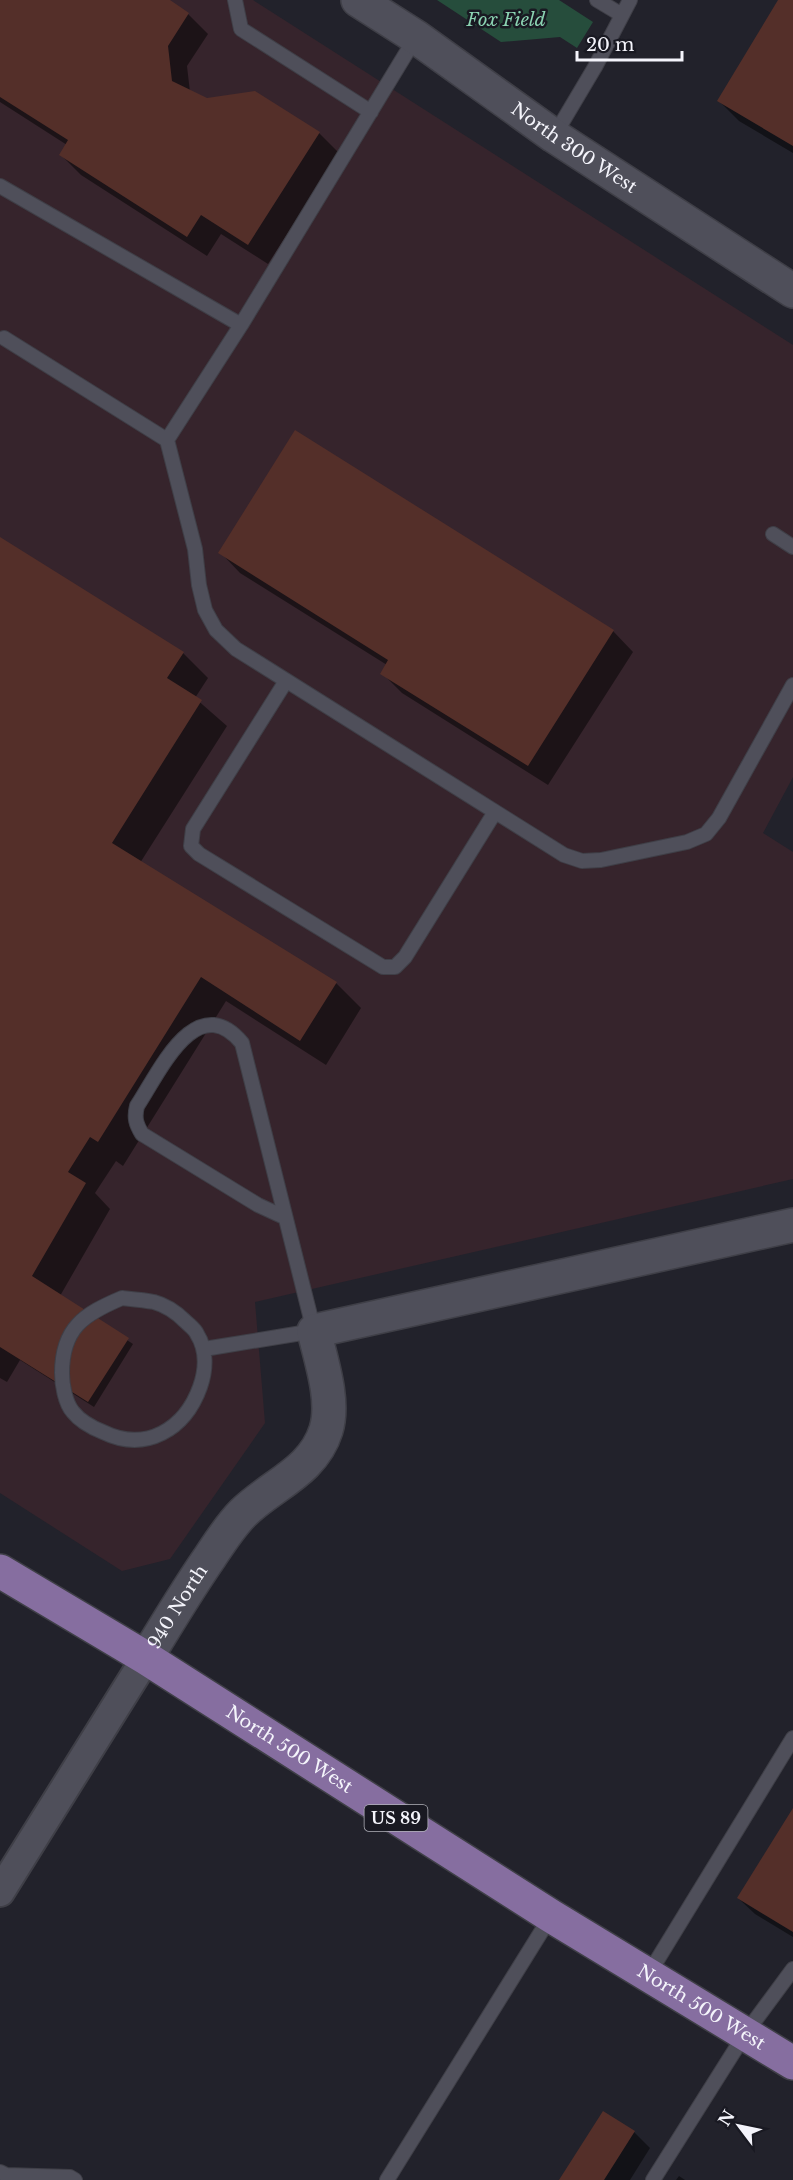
<svg xmlns="http://www.w3.org/2000/svg" width="793" height="2180" font-family="'Libre Baskerville',serif">
<rect width="100%" height="100%" fill="#22222b"/>
<path fill="#36242c" d="M0,0H253L793,345V777L763,833L793,852V1179L255,1302L265,1423L170,1559L122,1571L0,1493Z"/>
<path fill="#264d3c" d="M437,0H559L593,22L577,48L560,37L501,42Z"/>
<path fill="#0007" d="M0,0H167L188,14L208,34L187,66L190,92L207,100L319,133L339,153L268,264L221,234L207,256L81,175L61,155L67,145L0,102Z
M780,0H793V153L739,121L719,101Z
M0,538L183,653L208,678L195,698L227,726L140,863L336,983L361,1008L326,1065L226,1001L123,1166L116,1161L95,1193L110,1209L60,1296L133,1344L94,1407L20,1360L7,1382L0,1378Z
M220,552L613,631L633,652L548,785L402,693L382,673L387,665L240,573Z
M793,1811V1937L755,1914L738,1898Z
M634,2132L650,2148L630,2180H561Z
M679,2176L685,2180H676Z"/>
<path fill="#542f29" d="M0,0H170L189,13L168,46L172,81L207,98L255,91L320,132L248,245L201,215L187,237L59,155L68,140L0,97Z
M778,0H793V146L717,101Z
M295,430L614,630L528,766L380,674L388,660L218,553Z
M0,537L184,652L167,678L202,700L112,843L337,982L300,1041L201,977L98,1142L90,1137L68,1172L86,1183L32,1276L129,1338L88,1402L0,1347Z
M793,1808V1932L737,1898Z
M603,2111L635,2131L604,2180H559Z"/>
<g fill="none" stroke-linecap="round" stroke-linejoin="round">
<g stroke="#3f3f47" stroke-width="16">
<path id="service" d="M235,0L241,29L371,112
M597,0L622,15
M554,136L595,67L630,0
M0,186L241,325
M4,338L167,440L241,325L416,37
M167,440L195,549L199,585L205,610L216,630L236,649L564,855L582,861L601,860L687,842L706,834L719,818L793,685
M773,534L793,547
M286,681L193,829L191,846L199,854L383,967H395L405,957L495,812
M122,1298C132,1299 144,1300 154,1302C165,1305 177,1313 185,1321C189,1325 195,1329 197,1334C207,1350 206,1370 200,1387C185,1429 146,1453 103,1432C93,1428 80,1421 73,1412C65,1403 62,1384 62,1373C62,1328 84,1314 122,1298Z
M204,1349L314,1331L242,1043C196,988 159,1073 137,1106C134,1118 136,1124 142,1134L258,1205L284,1217
M648,1975L793,1738
M0,2172L6,2175L70,2177L75,2180
M387,2180L551,1916
M653,2180L745,2034L793,1969"/>
</g>
<g stroke="#3f3f47" stroke-width="32">
<path id="minor" d="M0,1892L146,1658"/>
</g>
<g stroke="#3f3f47" stroke-width="36">
<g id="tertiary">
<path id="s1" d="M358,0L416,37L554,136L793,291"/>
<path id="s2" d="M146,1658C167,1624 187,1590 210,1557C220,1542 230,1526 243,1513C271,1485 313,1472 326,1430C335,1401 321,1360 314,1331L793,1225"/>
</g>
</g>
<g stroke="#3f3f47" stroke-width="36">
<g id="primary">
<path id="s3" d="M0,1571L146,1658L551,1916L793,2063"/>
</g>
</g>
<use href="#service" stroke="#4f4f5a" stroke-width="14"/>
<use href="#minor" stroke="#4f4f5a" stroke-width="28"/>
<use href="#tertiary" stroke="#4f4f5a" stroke-width="33"/>
<use href="#primary" stroke="#866ea0" stroke-width="33"/>
</g>
<g text-anchor="middle" dominant-baseline="central" stroke-width="5" stroke-linejoin="round" paint-order="stroke">
<rect fill="#191922" stroke="#b2b2ba" stroke-width="1.5" x="364.5" y="1805" width="63" height="26" rx="4.5"/>
<g font-size="16" font-weight="bold" fill="#f4f4fb">
<text x="396" y="1818">US 89</text>
</g>
<g font-size="18" font-style="italic" fill="#8bd3b2" stroke="#191922">
<text x="506" y="20">Fox Field</text>
</g>
<g font-size="18" fill="#f4f4fb" stroke="#191922">
<text stroke="none"><textPath href="#s1" startOffset="262">North 300 West</textPath></text>
<text stroke="none"><textPath href="#s2" startOffset="60">940 North</textPath></text>
<text stroke="none"><textPath href="#s3" startOffset="340">North 500 West</textPath></text>
<text stroke="none"><textPath href="#s3" startOffset="826">North 500 West</textPath></text>
</g>
</g>
<g transform="translate(739 2126) rotate(302)" stroke="#191922" stroke-width="4.5" paint-order="stroke">
<path d="M0-4.5L10 22L0 15L-10 22Z" fill="#f4f4fb"/>
<text y="-9" font-size="16" font-weight="bold" text-anchor="middle" fill="#f4f4fb">N</text>
</g>
<path d="M577 51v9h105v-9" fill="none" stroke="#f4f4fb" stroke-width="3"/>
<text x="586" y="51" font-size="18" fill="#f4f4fb" stroke="#191922" stroke-width="4.5" paint-order="stroke">20 m</text>
</svg>
